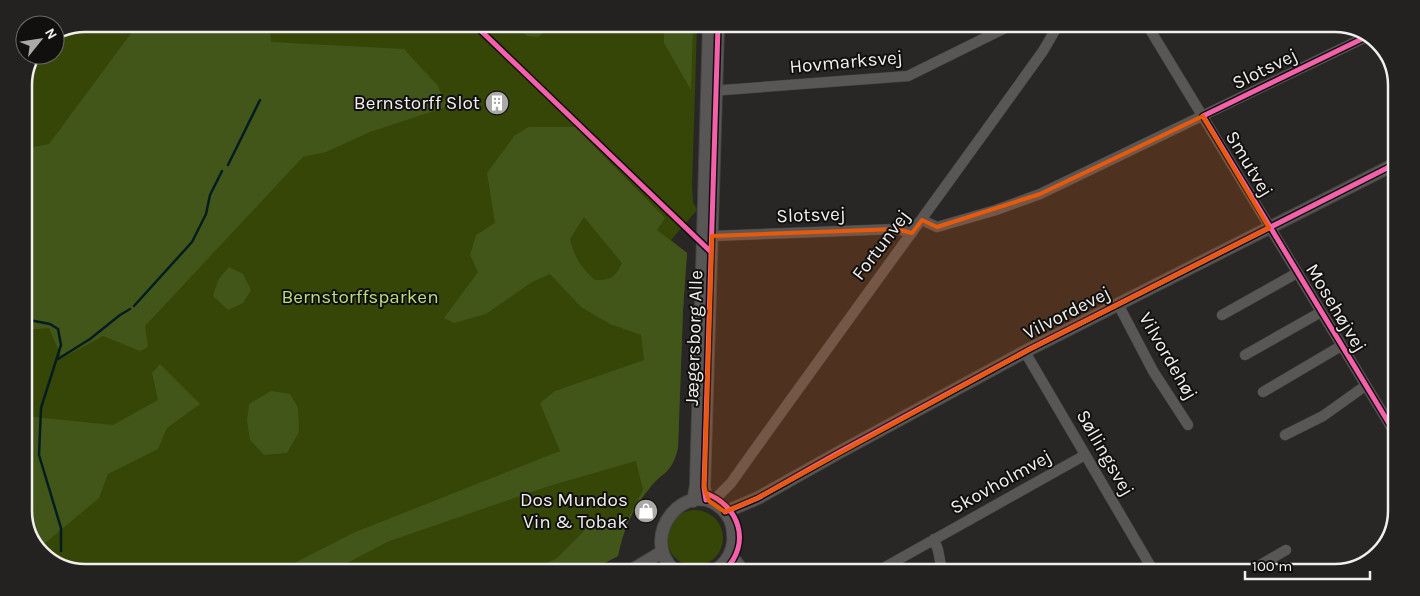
<svg xmlns="http://www.w3.org/2000/svg" width="1420" height="596" font-family="Karla,sans-serif">
<rect width="100%" height="100%" fill="#292725"/>
<path fill="#354606" d="M86,24L697,26L692,187L693,202L697,210L671,240L687,253L683,310L678,448C671,476 663,470 649,489C632,509 623,531 618,556L591,570L62,568L36,548L24,515V82L36,55H55V36Z
M667 538a28 28 0 1 1 56 0a28 28 0 1 1-56 0Z"/>
<path fill="#43561a" fill-rule="evenodd" d="M138,24L293,25L270,31L271,42L404,49L438,86L441,94L449,106L370,132L326,152L303,157L145,326L148,347L140,351L103,336L62,358L49,328L24,330V163L34,147L49,144Z
M515,25H554L538,37L527,36Z
M664,26H693L691,90L664,43Z
M529,127H575L665,218L657,230L687,253L683,310L678,448C671,476 663,470 649,489C632,509 623,531 618,556L591,570L530,569L556,559L591,524L605,519L623,528L643,490L636,461L549,486L387,542L336,569L285,568L353,533L560,451L540,403L555,391L644,360L641,335L610,324L581,307L550,274L532,282L486,314L454,323L444,318L478,272L470,255L476,235L495,223L487,173L515,135ZM584,217L622,263C615,278 611,280 595,280C581,268 574,256 570,239Z
M229,267L243,274L251,290L243,303L228,310L213,296L218,280Z
M160,364L200,404L167,428L158,449L108,474L99,498L38,549L24,515V416L113,425L158,400L152,373Z
M271,391L290,394L298,408L299,432L287,453L264,455L250,440L247,421L249,404Z"/>
<g fill="none" stroke-linecap="round" stroke-linejoin="round">
<path stroke="#041d20" stroke-width="2.5" d="M228,165L260,100
M134,306L192,242L206,214L210,195L222,171
M24,319L50,324L58,329L61,345L41,408L39,455L61,528V551
M58,359L90,339L120,315L130,309
M59,565L60,559"/>
<g stroke="#474543" stroke-width="11">
<path id="minor" d="M1149,28L1393,430
M710,91L908,76L1007,27
M922,220L937,227L996,210L1040,194L1368,36
M712,236L896,229L912,233
M1118,304L1153,371L1188,425
M1222,315L1297,273
M1025,352L1154,572
M1245,355L1321,312
M1263,392L1341,346
M1285,435L1323,416L1365,386
M712,502L731,483C834,338 940,195 1043,51L1057,27
M934,539L938,550L942,571
M878,571L1085,455
M1248,572L1286,550"/>
</g>
<g stroke="#474543" stroke-width="14">
<path id="tertiary" d="M706,500L704,487L718,26
M693,501L696,486L709,26
M725,512L758,498L838,453L1030,349L1395,164
M730,554L742,570
M632,570L662,552
M674,570C637,535 688,476 722,509C729,515 733,525 733,533C735,549 728,561 716,570"/>
</g>
<use href="#minor" stroke="#585756" stroke-width="10"/>
<use href="#tertiary" stroke="#585756" stroke-width="12"/>
<g stroke="#11100f" stroke-width="8">
<path id="cycleway" d="M475,25L711,252
M1368,36L1203,116L1393,430
M705,493C739,505 752,543 725,570
M706,500L704,487L718,26
M725,512L758,498L838,453L1030,349L1395,164"/>
</g>
<use href="#cycleway" stroke="#f560ab" stroke-width="5"/>
</g>
<path fill="#e8590c" fill-opacity="0.2" stroke="#e8590c" stroke-width="4" stroke-linejoin="round" d="M1203,116L1269,228L1025,352L758,498L725,512L709,501L704,487L712,236L896,229L912,233L922,220L937,227L1040,194Z"/>
<defs>
<g id="building-disc" transform="scale(1.25)"><circle r="9.5" fill="#aba9a7" stroke="#11100f"/><path d="M-4-6H4V6H1V3H-1V6H-4ZM-2.5-4.3h1.7v1.8h-1.7ZM.8-4.3h1.7v1.8H.8ZM-2.5-1h1.7V.8h-1.7ZM.8-1h1.7V.8H.8Z" fill="#fff"/></g>
<g id="shop-disc" transform="scale(1.25)"><circle r="9.5" fill="#aba9a7" stroke="#11100f"/><path d="M-5-2.5h2.3a2.7 3.5 0 0 1 5.4 0H5L5.5 6h-11ZM-1.5-2.5h3a1.5 2.3 0 0 0-3 0Z" fill="#fff"/></g>
</defs>
<g fill-rule="evenodd">
<use href="#building-disc" x="497" y="103"/>
<use href="#shop-disc" x="646" y="511"/>
</g>
<g text-anchor="middle" dominant-baseline="central" stroke-width="4" stroke-linejoin="round" paint-order="stroke">
<g font-size="19" fill="#f1efed" stroke="#11100f">
<text transform="translate(846 62) rotate(-5)">Hovmarksvej</text>
<text transform="translate(1265 69) rotate(-26)">Slotsvej</text>
<text transform="translate(1249 164) rotate(59)">Smutvej</text>
<text transform="translate(811 215) rotate(-2)">Slotsvej</text>
<text transform="translate(881 245) rotate(-53)">Fortunvej</text>
<text transform="translate(1336 308) rotate(59)">Mosehøjvej</text>
<text transform="translate(1067 313) rotate(-27)">Vilvordevej</text>
<text transform="translate(694 338) rotate(-88)">Jægersborg Alle</text>
<text transform="translate(1168 356) rotate(60)">Vilvordehøj</text>
<text transform="translate(1105 453) rotate(60)">Søllingsvej</text>
<text transform="translate(1001 482) rotate(-29)">Skovholmvej</text>
</g>
<g font-size="19" fill="#f1efed" stroke="#11100f" text-anchor="end">
<text x="480" y="103">Bernstorff Slot</text>
<text x="628" y="500">Dos Mundos<tspan x="628" dy="22">Vin &amp; Tobak</tspan></text>
</g>
<g font-size="19" fill="#badd7e" stroke="#11100f">
<text x="360" y="297">Bernstorffsparken</text>
</g>
</g>
<path d="M0 0H1420V596H0ZM85 32H1335A53 53 0 0 1 1388 85V511A53 53 0 0 1 1335 564H85A53 53 0 0 1 32 511V85A53 53 0 0 1 85 32Z" fill="#232221" fill-rule="evenodd"/>
<path fill="none" stroke="#f1efed" stroke-width="2.5" d="M85 32H1335A53 53 0 0 1 1388 85V511A53 53 0 0 1 1335 564H85A53 53 0 0 1 32 511V85A53 53 0 0 1 85 32Z"/>
<g transform="translate(40 40) rotate(60)"><circle r="24" fill="#11100f" stroke="#6b6968"/>
<path d="M0-4L9 19L0 12L-9 19Z" fill="#aba9a7"/>
<text y="-8" font-size="14" font-weight="bold" text-anchor="middle" fill="#f1efed">N</text>
</g>
<path d="M1245 571v8h125v-8" fill="none" stroke="#f1efed" stroke-width="2.5"/>
<text x="1252" y="571" font-size="15" fill="#f1efed" stroke="#11100f" stroke-width="4" paint-order="stroke">100 m</text>
</svg>
